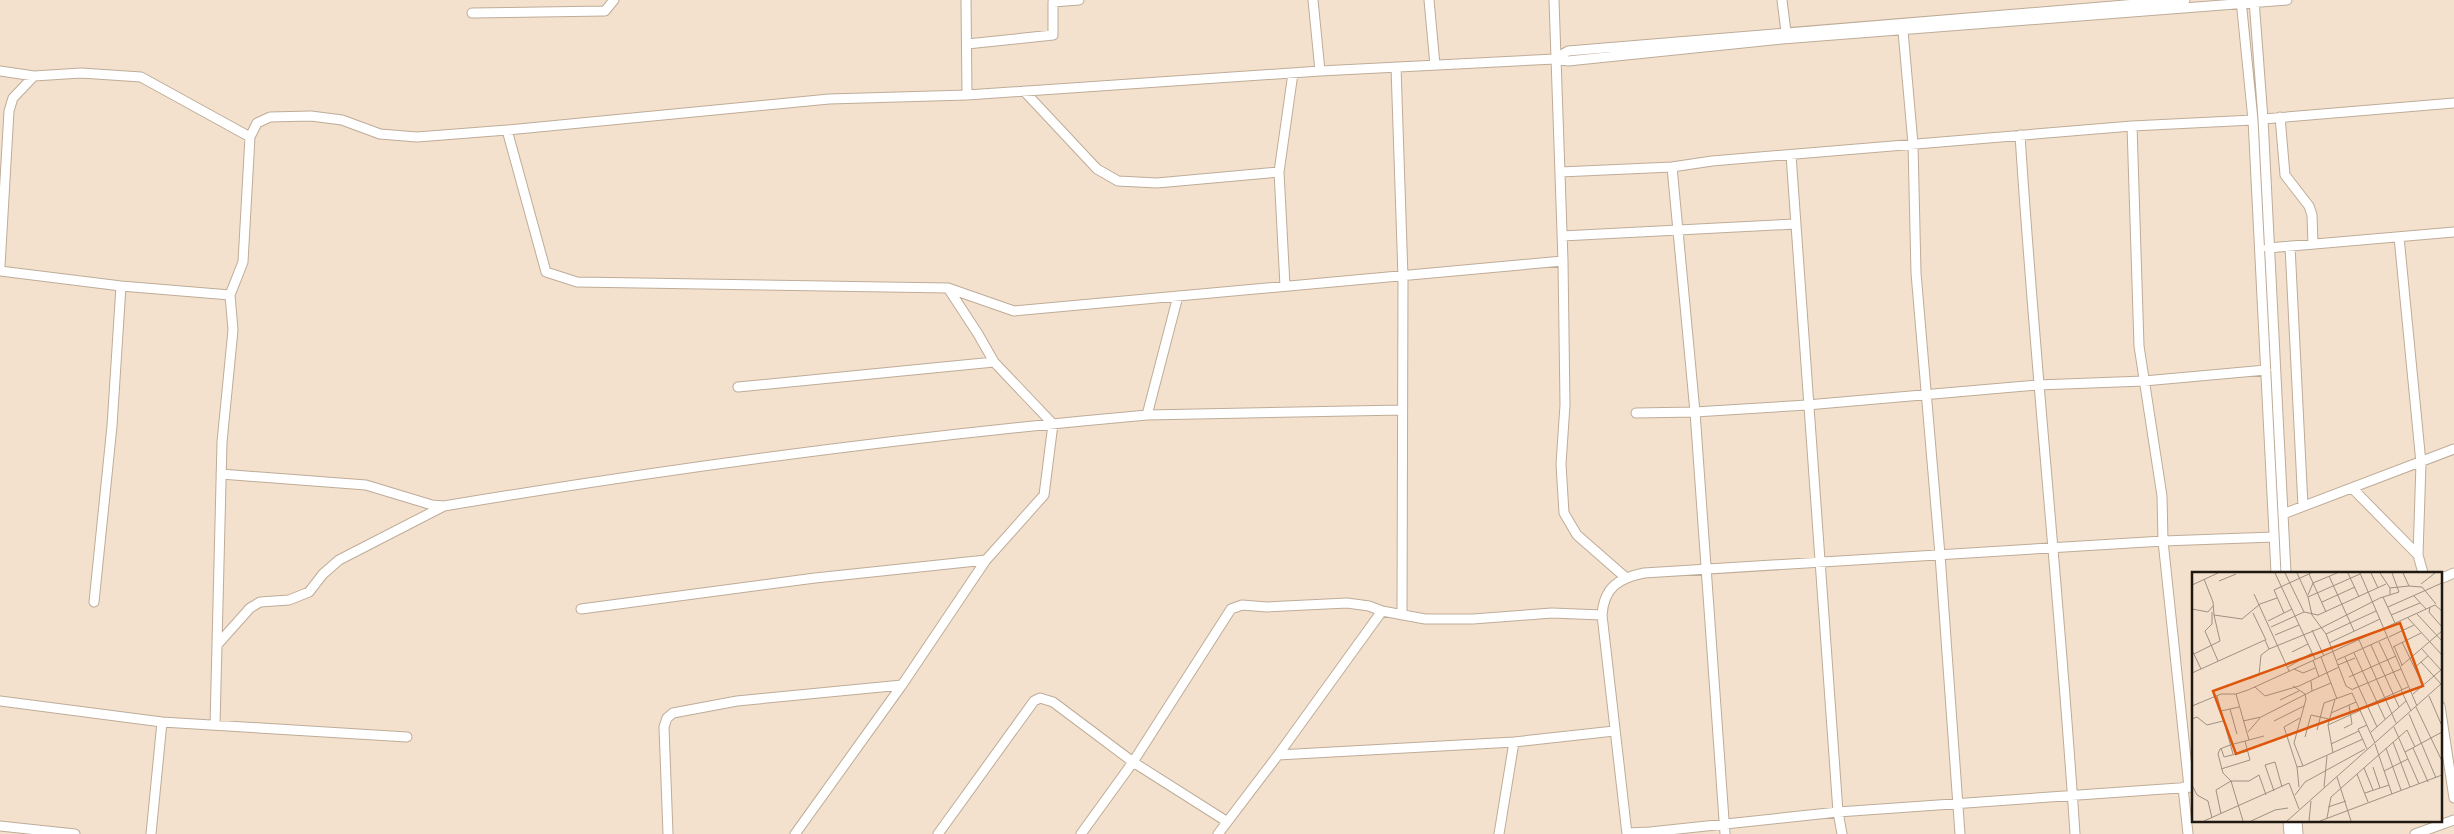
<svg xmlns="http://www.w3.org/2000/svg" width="2454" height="834" font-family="Rubik,sans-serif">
<rect width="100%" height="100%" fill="#f3e1cd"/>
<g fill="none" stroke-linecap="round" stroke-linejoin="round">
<g stroke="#beac99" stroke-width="11">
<path id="street" d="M966,0L967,95
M1313,0L1320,71
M1429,0L1435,65
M1554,0L1563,261L1565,405L1561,464L1564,513L1577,535L1625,577
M1782,0L1786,32
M2241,0L2253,120L2276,573
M2254,0L2263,119L2286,573
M472,13L605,11L614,0
M1903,31L1913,144L1916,273L1940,555L1960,834
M967,44L1053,35V2L1079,0
M1555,59L1568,51L2185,0
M1396,67L1403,277L1402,615
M0,71L34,76L81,73L141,77L250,137
M1024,91L1097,169L1118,181L1157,183L1279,172
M2280,117L2285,175L2309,206L2312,215L2313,244
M2263,119L2454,103
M2132,126L2139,346L2162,496L2163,541L2189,787
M507,130L546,272L577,282L948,288L1014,311L1563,261
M2020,135C2035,368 2060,601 2075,834
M1791,155L1838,812L1842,834
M1672,167L1695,412L1725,834
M1560,172L1672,167L1712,161L2132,126L2253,120
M1562,236L1795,224
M2399,237L2421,463L2418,555L2423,573
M2290,246L2303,506
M2268,248L2454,232
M0,266L9,111L13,98L34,76
M0,271L121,286L230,295
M1285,286L1279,172L1293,73
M738,387L994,362
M1636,413L1695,412L1807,405L2038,385L2144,381L2266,370
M1147,415L1402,410
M221,474L366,485L432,505L444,506C676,467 912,436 1147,415L1178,296
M2352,488L2418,555
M2283,514L2454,449
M2440,579L2454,573
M94,602L112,426L121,286
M581,609L815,578L986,560
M1602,615C1604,587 1619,578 1644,573L2163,541L2274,537
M217,645L250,608L260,602L289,600L309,592L323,574L339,560L444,506
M0,701L162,722L407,737
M2440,706L2454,798
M215,725L222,442L233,330L230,295L243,262L250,137L257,123L270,117L311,116L342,120L380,134L417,137L507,130L829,99L967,95L1320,71L1555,59L1568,61L1782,39L2287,0
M1278,755L1514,742L1614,731
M2183,787L2188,834
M2288,820L2289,834
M2297,820L2298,834
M0,826L75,834
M1627,833L1650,832L1838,812L2193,787
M151,834L162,722
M668,834L664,727L667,718L673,713L737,701L902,685
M795,834L902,685L986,560L1044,495L1053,424L994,362L978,334L948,288
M938,834L1034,701L1040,698L1053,702L1133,762L1226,821
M1081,834L1133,762L1231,609L1242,605L1267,607L1347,603L1369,606L1382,611L1425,619H1473L1552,613L1602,615L1627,834
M1218,834L1278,755L1382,611
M1499,834L1514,742
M2415,834L2454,820"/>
</g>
<use href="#street" stroke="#fff" stroke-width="9"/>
</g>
<g transform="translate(2192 572)">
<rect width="250" height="250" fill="#f3e1cd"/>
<path fill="none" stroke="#9e9182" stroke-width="1" d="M83,1L123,87M93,1L112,40M105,1L116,25L120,43L134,62L154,114L161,118M156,1L167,25M168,1L225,134M179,1L186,16M188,1L198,16V23M211,1L217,14L230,15L244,32M117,2L134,40M137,4L162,59M12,7L21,30L22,43L50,47L68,32L85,26M27,9L44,2M229,12L243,1M0,13L26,1M198,16L217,14M62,22L97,99M116,23L121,11L145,1M222,24L234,37M116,25L168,2M191,25L203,51M130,30L163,15M196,35L250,11M238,35L237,40L250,55M0,37L16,40L21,34M20,40V52L13,59L26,89M61,41L74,68M92,41L82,18L119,1M225,42L250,69M199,43L228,31M216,46L250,83M76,49L100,37M79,55L112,40L126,43L194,12M120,58L132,84M134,62L184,39M83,63L107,53M197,65L222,53M167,68L204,151M187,70L210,118M210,70L231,113M137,71L188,47M179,73L207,135M202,74L210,93M201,75L229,61M230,77L249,98M0,78L9,97M100,80L116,72M162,81L193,147M2,82L28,69L22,43M129,85L145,127M153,85L185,155M121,88L127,105M145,88L196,65M229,90L249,112M146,93L163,86M209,94L250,59M96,95L120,81M222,96L236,84M102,97L111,101L123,96M0,101L73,68L77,77L131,55L188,26L207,20L200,1M157,105L204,84M57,107L67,103L69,83L77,77M101,114L113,122L114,127L102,171L111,194L105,195L107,215M63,115L73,124L107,114L147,95M161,117L209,97M209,118L219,139M120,119L139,111M44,122L57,168M221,122L250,97M25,124L41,182M237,124L250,154M88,128L107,119M0,134L29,122H44L56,118L243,33L250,39M224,135L250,189M38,137L45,162M168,137L216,115M29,139L47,135M139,141L164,130M217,142L244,206M0,147L5,145L15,153L31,149M51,149L69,145L120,119L119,109M82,149L112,134M136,153L169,138M175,153L166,157L175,177M202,155L227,212M152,156L160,152L157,133M125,158L132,131L160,121L183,171M56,160L68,146M179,160L214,129M113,165L119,143L137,147M201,170L218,215M139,172L167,159M183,172L200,222M29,176L32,185L56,179M194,176L209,218M221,176L236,210M213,180L250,160M141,181L136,153L143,127M111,194L171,167M105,195L92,155L108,146M181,195L188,216M172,196L181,218M29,197L58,188L53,169M192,199L216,187M165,202L176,230M145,205L159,249M0,213L5,223L16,229L20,246M132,215L135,184M82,219L73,193L83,190L90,215M173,221L197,213M103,223L113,210L173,177M136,235L154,229M29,242L24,218L39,209H57L67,203L74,223M135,246L139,225L215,158L223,175M12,249L97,211L107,237M51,249L39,209L31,201L26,182L28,177L38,173L72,164M59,249L83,238L96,236M95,249L250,111M117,249L119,229M128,249L250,203"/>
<path fill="#de560c" fill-opacity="0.15" stroke="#de560c" stroke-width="2.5" d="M208,51L231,114L44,182L21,119Z"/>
<rect width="250" height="250" fill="none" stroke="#1f1912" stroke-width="2.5"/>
</g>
</svg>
